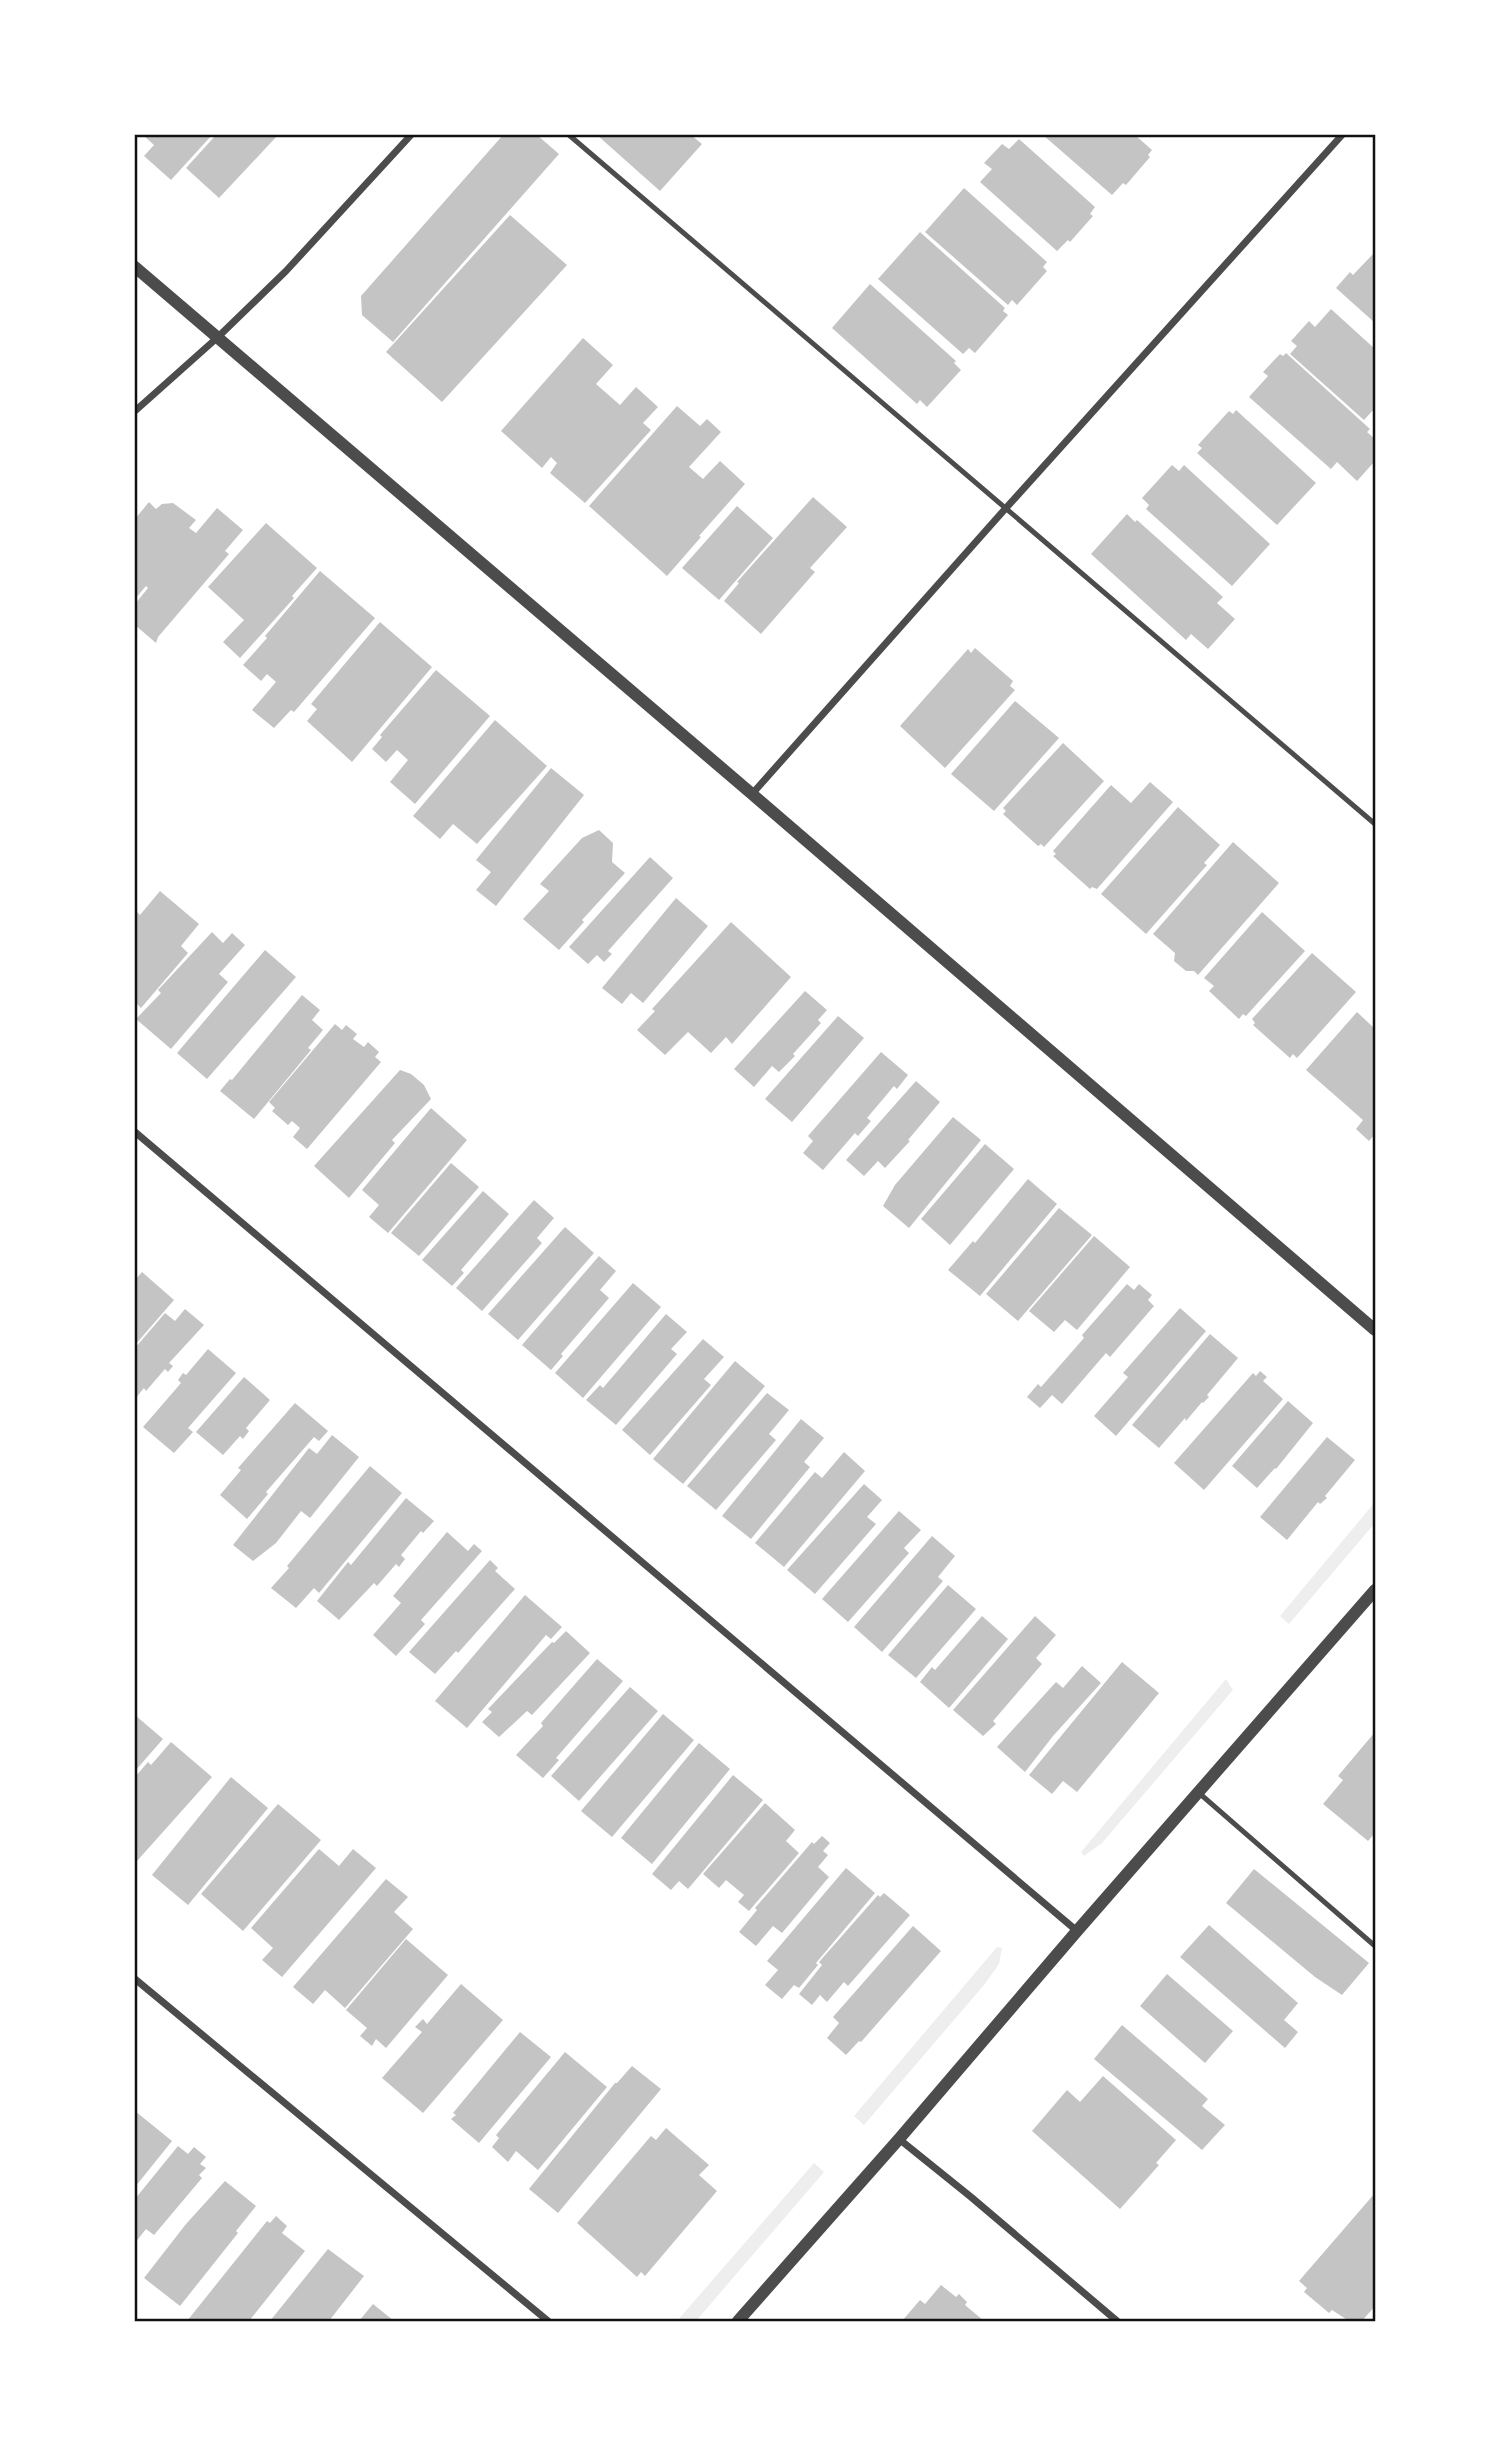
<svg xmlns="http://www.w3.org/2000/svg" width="1510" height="2456" font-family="Rubik,sans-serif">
<rect width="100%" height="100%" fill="#fff"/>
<path fill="#eee" d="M1375,1502V1523L1289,1624L1280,1616Z
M1226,1679L1233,1690L1102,1843L1084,1856L1081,1852Z
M997,1947L1002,1948L999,1964L984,1985L864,2125L854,2116Z
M814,2163L824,2172L696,2321H677Z"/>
<path fill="#c4c4c4" d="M143,135H212L171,180L144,156L154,145Z
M216,135H278L219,198L186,168Z
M503,135H537L559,154L393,342L362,315L361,296Z
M597,135H691L702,144L660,191Z
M1043,135H1135L1152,150L1148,155L1150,157L1126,185L1123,183L1112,195Z
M1019,139L1095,207L1090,214L1093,216L1070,242L1068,240L1057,251L980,182L992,169L984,163L1002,144L1009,149Z
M964,188L1047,262L1043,267L1047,271L1017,305L1012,300L1008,305L925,232Z
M510,215L567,265L442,402L386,352Z
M920,232L1005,308L1003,311L1008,315L975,353L969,348L963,354L878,279Z
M1373,254L1375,256V323L1336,288L1350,272L1353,275Z
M870,284L956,361L954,363L961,370L927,407L920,400L917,404L832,328Z
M1331,309L1375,349V408L1364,420L1290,354L1297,346L1291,341L1309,321L1315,327Z
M583,338L613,365L596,384L620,405L636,387L658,407L643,423L651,430L585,503L550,473L557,463L551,457L542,468L501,431Z
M1286,353L1370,429L1367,432L1375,439V461L1357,481L1337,462L1331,469L1249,397L1268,376L1263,372L1280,354L1283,356Z
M677,406L700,426L707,419L721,432L689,467L703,479L720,461L745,484L699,536L701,537L667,576L589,506Z
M1236,410L1316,483L1277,525L1197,453L1202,448L1198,445L1229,411L1233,414Z
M1172,465L1179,471L1184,465L1270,544L1232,586L1146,509L1149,505L1142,498Z
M813,497L847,527L810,568L815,572L761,634L724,601L739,583L737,582Z
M149,502L156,509L162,504L173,503L196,520L189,528L196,533L217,508L243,530L225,551L229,554L158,637L156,643L135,625V604L148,588L146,586L135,599V519Z
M737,506L773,538L719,600L682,568Z
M1127,514L1135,522L1137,520L1223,597L1217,603L1235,619L1208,649L1191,634L1186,640L1091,554Z
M266,523L317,568L292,596L294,598L240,658L223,642L244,620L208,587Z
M320,571L375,618L294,712L291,710L274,728L252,710L276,682L267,674L261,681L243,665L267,638L265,636Z
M380,622L432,667L352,762L307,721L317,709L311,704Z
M975,648L1013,681L1010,686L1015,690L945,768L900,726L968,649L971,653Z
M436,670L490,716L415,804L390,782L408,760L397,750L386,762L372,749L382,737L380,735Z
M1015,701L1059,738L994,811L951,774Z
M495,720L547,766L477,844L453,824L440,839L413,816Z
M1063,743L1104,781L1044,847L1041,844L1038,846L1003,814L1006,811L1003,808Z
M551,768L584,795L496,906L476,890L491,872L476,860Z
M1150,782L1173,802L1097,889L1092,887L1090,889L1053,856L1056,854L1053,851L1111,785L1131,803Z
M1178,807L1220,845L1204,863L1207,865L1146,934L1101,894Z
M599,830L613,843L612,862L625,873L582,920L584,922L559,950L523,919L549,891L540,884L582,838Z
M1233,842L1279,883L1198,975L1194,971H1186L1174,961L1175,953L1153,934Z
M650,857L673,878L608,951L612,954L604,962L597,955L588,964L569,947Z
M160,891L199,924L181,946L188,953L141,1008L137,1004L135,1006V910L140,915Z
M676,898L708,926L643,1003L631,993L622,1004L602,988Z
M1262,912L1305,951L1246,1016L1243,1014L1239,1019L1209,991L1214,986L1204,978Z
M731,922L791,977L732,1044L726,1037L711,1053L688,1032L665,1055L637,1030L655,1011L652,1009Z
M212,932L223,943L232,933L245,945L219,974L228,982L171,1049L136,1019L161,993L158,990Z
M265,950L296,977L207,1079L177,1053Z
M1312,953L1356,992L1297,1058L1293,1054L1290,1058L1253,1025L1255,1023L1252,1019Z
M805,991L827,1010L818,1020L821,1023L793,1054L795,1056L779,1072L772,1066L754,1087L734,1069Z
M302,995L320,1010L312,1020L323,1030L308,1048L311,1050L254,1119L220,1091L230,1079L232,1080Z
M1357,1012L1375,1029V1134L1369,1141L1356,1129L1363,1120L1306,1070Z
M838,1016L864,1038L792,1122L765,1099Z
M335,1024L342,1030L346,1025L357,1034L353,1039L364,1047L368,1042L379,1052L375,1057L381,1062L307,1149L293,1137L300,1128L292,1121L288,1125L272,1111L275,1108L269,1102Z
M881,1052L908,1075L897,1089L894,1086L867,1118L871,1121L858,1136L855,1133L823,1170L803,1153L813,1141L808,1136Z
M400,1070L411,1074L424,1085L431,1099L392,1140L395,1143L349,1198L314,1166Z
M916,1081L940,1102L908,1140L910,1141L885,1168L878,1161L864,1176L846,1160Z
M431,1108L467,1140L388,1233L369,1217L379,1205L362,1190Z
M953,1117L981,1140L909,1228L883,1206L895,1185Z
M985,1144L1014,1169L950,1245L921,1219Z
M451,1163L479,1187L419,1256L391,1233Z
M1028,1179L1057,1204L980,1296L948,1270L973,1241L975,1243Z
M483,1191L509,1214L461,1270L464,1273L452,1286L422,1260Z
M534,1200L554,1218L537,1238L542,1243L482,1311L456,1288Z
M1059,1208L1092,1235L1018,1321L986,1294Z
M565,1227L594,1253L518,1340L488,1314Z
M1094,1236L1130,1267L1077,1330L1065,1320L1054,1332L1029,1311Z
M599,1256L616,1271L600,1290L609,1298L561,1354L563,1356L551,1370L522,1345Z
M142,1272L174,1300L135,1345V1280Z
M633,1283L661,1307L583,1398L555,1373Z
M1127,1284L1134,1290L1139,1284L1152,1295L1148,1300L1154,1306L1110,1357L1106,1353L1062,1404L1052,1395L1040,1408L1027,1397L1038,1384L1041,1387L1084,1338L1082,1335Z
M1180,1308L1206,1331L1116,1436L1094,1416L1128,1377L1123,1373Z
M185,1309L204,1325L169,1363L173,1366L168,1372L165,1369L146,1391L144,1388L135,1399V1348L165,1313L175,1321Z
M666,1314L687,1332L671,1349L677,1354L616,1425L586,1400L600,1385L603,1388Z
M1210,1334L1238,1358L1207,1395L1209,1397L1203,1403L1202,1402L1186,1421L1185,1418L1159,1448L1132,1425Z
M703,1339L724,1357L704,1379L711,1385L650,1455L622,1430Z
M208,1349L236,1373L188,1428L193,1432L174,1453L143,1427L181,1383L178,1380L183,1373L186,1375Z
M735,1361L765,1386L683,1484L653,1459Z
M1260,1371L1267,1377L1263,1381L1283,1399L1204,1490L1174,1463L1253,1373L1256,1376Z
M244,1377L270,1400L246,1428L249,1431L243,1439L240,1436L223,1455L196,1432Z
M767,1393L789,1410L769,1434L776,1440L716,1510L687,1486Z
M1288,1401L1313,1423L1276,1469L1275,1468L1257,1488L1232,1466Z
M295,1403L328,1431L319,1441L314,1437L266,1492L268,1494L247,1519L220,1495L241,1470L238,1468Z
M801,1419L824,1438L804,1462L810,1467L751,1539L722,1516Z
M332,1435L359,1457L310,1518L301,1511L276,1543L253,1561L233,1545L309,1448L317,1454Z
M1327,1437L1355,1460L1325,1496L1327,1498L1320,1504L1318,1502L1287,1540L1260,1517Z
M844,1452L865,1471L784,1567L755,1543L815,1472L822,1478Z
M370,1466L402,1493L319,1593L314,1588L296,1608L271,1588L289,1568L287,1566Z
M864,1484L882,1500L867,1517L876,1524L815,1594L787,1570Z
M406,1498L434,1521L423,1533L421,1531L401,1555L405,1559L399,1567L396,1564L377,1586L374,1583L339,1620L317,1601L348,1562L351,1565Z
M899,1511L921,1530L904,1548L909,1553L848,1622L822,1599Z
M447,1532L468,1551L474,1544L482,1551L421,1620L425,1624L396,1656L373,1635L401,1603L393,1596Z
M932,1536L955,1556L938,1577L943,1581L882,1652L854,1627Z
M490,1560L498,1568L495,1571L515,1589L458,1653L456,1651L435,1674L409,1652Z
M948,1585L976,1609L916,1678L888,1655Z
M525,1595L562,1627L551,1639L546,1635L467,1728L435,1701Z
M982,1616L1008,1639L949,1708L920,1682L932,1667L935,1670Z
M1035,1616L1056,1635L1036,1658L1042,1664L993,1721L996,1724L983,1736L953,1710Z
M566,1631L590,1653L532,1715L527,1711L499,1737L482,1722L492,1712L488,1709L552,1642L554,1643Z
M597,1659L623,1681L556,1758L559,1760L543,1778L516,1755L543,1726L541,1723Z
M1122,1662L1159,1693L1077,1792L1063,1781L1052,1794L1029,1775Z
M1082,1666L1101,1683L1053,1736L1025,1772L997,1747L1056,1682L1063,1688Z
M630,1687L658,1711L579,1801L551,1776Z
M663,1714L694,1740L612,1837L581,1811Z
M135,1715L163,1739L135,1771Z
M1375,1732V1833L1368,1841L1323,1804L1343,1780L1338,1776Z
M171,1742L212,1777L137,1861L135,1777L148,1762L151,1765Z
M699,1743L730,1769L652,1864L621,1838Z
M733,1775L763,1800L688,1889L679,1881L671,1890L652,1874Z
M231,1777L268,1808L188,1905L152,1875Z
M765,1803L795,1830L786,1841L799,1853L749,1911L738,1902L744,1895L726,1880L719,1888L703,1874Z
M278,1804L321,1840L243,1931L201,1894Z
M822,1836L830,1843L823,1851L828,1855L818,1867L829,1877L782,1933L773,1926L756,1946L739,1932L757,1910L755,1908L812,1842L814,1844Z
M319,1849L339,1866L353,1849L376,1868L282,1977L262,1960L273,1948L251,1928Z
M846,1868L875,1893L816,1963L818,1965L799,1988L794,1985L782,1999L765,1985L778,1970L767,1961Z
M1254,1869L1369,1963L1342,1995L1315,1977L1226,1903Z
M386,1879L408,1897L394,1912L413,1929L345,2008L325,1990L313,2004L293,1987Z
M884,1893L910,1915L848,1986L844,1982L827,2002L820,1995L812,2005L799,1994L822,1965L819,1962L878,1895L880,1897Z
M1209,1925L1298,2003L1284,2020L1298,2032L1285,2048L1180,1957Z
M913,1926L941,1951L861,2042L859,2041L846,2055L827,2038L839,2023L833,2017Z
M406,1939L448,1975L386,2048L376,2039L372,2046L360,2036L367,2028L346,2010Z
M1167,1974L1233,2031L1205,2063L1140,2006Z
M461,1984L503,2020L423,2113L382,2078L422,2032L415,2027L423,2019L427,2024Z
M1122,2025L1208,2099L1202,2106L1225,2125L1202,2150L1094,2059Z
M520,2032L551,2057L479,2143L451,2119L456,2115L453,2113Z
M565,2052L607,2087L538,2170L516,2151L508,2162L492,2147L499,2138L496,2135Z
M632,2066L661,2089L558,2213L529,2189L615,2083H617Z
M1103,2076L1176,2140L1156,2163L1159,2165L1120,2209L1032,2131L1067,2090L1080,2102Z
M135,2111L172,2141L135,2187Z
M666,2128L709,2165L699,2175L717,2191L645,2276L641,2272L637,2277L577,2223L651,2136L656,2140Z
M178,2146L188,2154L194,2147L206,2157L200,2164L206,2168L199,2175L202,2178L154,2235L146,2229L135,2243V2199Z
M225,2181L256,2206L236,2231L238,2233L180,2306L144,2278L186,2224Z
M1375,2193V2306L1362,2321H1349L1332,2310L1329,2313L1304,2292L1307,2288L1299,2281Z
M276,2216L287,2226L282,2233L305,2251L249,2321H187L267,2221L270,2223Z
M328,2249L364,2276L329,2321H270Z
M941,2285L956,2297L959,2294L967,2302L965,2305L984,2321H902L920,2300L925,2304Z
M373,2304L394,2321H359Z"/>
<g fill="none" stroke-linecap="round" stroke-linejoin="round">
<path stroke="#4c4c4c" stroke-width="5" d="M569,135L1375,824
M1199,1793L1375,1946"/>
<path stroke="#4c4c4c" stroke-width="7" d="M135,411L218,337L286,271L411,135
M752,794L1006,508L1342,135
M135,1132L1077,1931
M135,1979L548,2321
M899,2139L971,2197L1117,2321"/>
<path stroke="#4c4c4c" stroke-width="12" d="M135,267L752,794L1375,1330
M738,2321L899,2139L1077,1931L1375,1590"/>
</g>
<rect width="1510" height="2456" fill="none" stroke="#ffffff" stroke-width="273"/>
<rect x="136" y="136" width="1238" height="2184" fill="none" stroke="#111" stroke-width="2.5"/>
</svg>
